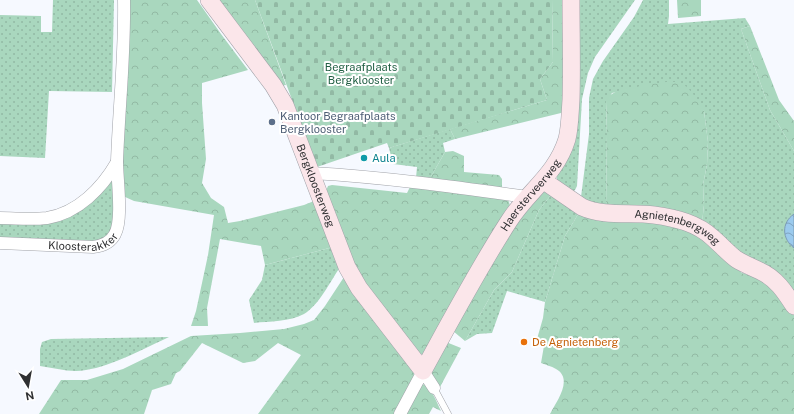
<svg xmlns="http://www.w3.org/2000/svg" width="794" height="414" font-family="'Public Sans',sans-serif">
<defs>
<pattern id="grass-dots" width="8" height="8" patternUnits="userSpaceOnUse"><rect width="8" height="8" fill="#a9d7be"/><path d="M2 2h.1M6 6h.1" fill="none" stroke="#92b9a4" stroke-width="1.8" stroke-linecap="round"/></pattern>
<pattern id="forest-crowns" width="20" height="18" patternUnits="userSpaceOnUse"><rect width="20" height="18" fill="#a9d7be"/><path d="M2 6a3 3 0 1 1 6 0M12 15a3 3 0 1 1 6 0" fill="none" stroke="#92b9a4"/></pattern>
<pattern id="cemetery-stones" width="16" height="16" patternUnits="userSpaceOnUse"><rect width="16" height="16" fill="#a9d7be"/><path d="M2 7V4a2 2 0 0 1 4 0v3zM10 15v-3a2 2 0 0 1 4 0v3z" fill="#92b9a4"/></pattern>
<pattern id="water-waves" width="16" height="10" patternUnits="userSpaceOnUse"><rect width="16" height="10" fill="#9bcaed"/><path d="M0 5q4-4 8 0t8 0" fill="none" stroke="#7fa4c1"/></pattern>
</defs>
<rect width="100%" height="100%" fill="#f6f9ff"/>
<path fill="url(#grass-dots)" d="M53,0H114L112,92L49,91L45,158L0,156V15L41,16V32H52Z
M576,0H635L595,57L588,73L582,99L577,186L575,190L571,193L557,180V174Z
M643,0H669V16L668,24L745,18L750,26L741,29L770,110L794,151V214C782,223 782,239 794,248V295L743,257L702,223L704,205L703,185L707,164L708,142L704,111L649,85L612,93L606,102L607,135L606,207L592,205L581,197L589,134V98L593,79L603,61L634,17Z
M450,129L455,139L443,143L445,152L429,180L416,178L417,167L393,164L389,148Z
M112,179L114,182L113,230L99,242L0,240V222H37Z
M554,191L580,211L565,236L545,302L507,291L492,333L477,334L465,341L494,290L512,272L539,210Z
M333,247L340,267C330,282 319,305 304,314C290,322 269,321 254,323L249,300L262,280L265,265Z
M169,337C145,348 112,366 86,370C71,373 55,368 40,366V349L42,342L51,339Z"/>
<path fill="url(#forest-crowns)" d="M126,0H197L221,34L248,70L202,83V103L206,159L202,183L211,198L224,207L228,223L240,221L304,205L314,201L333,247L265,265L261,246L220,239L207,308L208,326H191L196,311L208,255L214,215L134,201L123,196V155Z
M217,0H255L286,85L280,86Z
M552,0H566L565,112L455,139L450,129L547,100L540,79L553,62Z
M677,0H701V16L678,18Z
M750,26L779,100L794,121V151L770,110L741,29Z
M666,82H677L687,87L698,100L704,111L708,142L707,164L703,185L704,205L702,223L606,207L607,135L606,101C607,98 609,95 612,94C622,87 652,84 666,82Z
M453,151L464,156V172L499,175L502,179V189L429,180L445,152Z
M332,185L407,193L411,185L507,198L509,202L510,206L426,354H415L353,268L325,193L328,186Z
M542,190L554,191L539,210L512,272L494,290L465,341L453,331L503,239Z
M580,211L675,224L707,240L742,273L756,277L769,285L794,314V414H550C556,402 574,379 556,369C551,366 546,365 541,363L545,340L537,339L543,318L545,302L565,236Z
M344,277L416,375L395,414H258L301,355L278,343L255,361L243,363L202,343L180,371L176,373L171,384L152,390L144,414H39L61,380H87L123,369L191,336L240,333L284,329L304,324L314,320L325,306Z
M446,342L461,348L440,387L429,373Z
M423,384C432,388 437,403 441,411L433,407L429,414H405L419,385Z"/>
<path fill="url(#cemetery-stones)" d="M255,0H552L553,62L540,79L547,100L389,148L387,143L317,167Z"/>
<path fill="url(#water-waves)" stroke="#7b9cb5" d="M794,214V248C782,239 781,223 794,214Z"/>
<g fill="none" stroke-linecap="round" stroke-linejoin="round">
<g stroke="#a0a2a8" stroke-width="7">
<path id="lane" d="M434,388L448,414"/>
</g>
<g stroke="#a0a2a8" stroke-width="13">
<g id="street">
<path d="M311,173C384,177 456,187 527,197"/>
<path d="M0,218C15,218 31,220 47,218C78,213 102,188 117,162"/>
<path id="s1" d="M0,243L93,247C102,246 111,242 115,234C123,219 117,179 117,161C119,107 125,54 124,0"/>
<path d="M400,414L423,371L434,388"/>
</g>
</g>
<g stroke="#a0a2a8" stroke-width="18">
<g id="secondary">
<path id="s2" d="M209,0L273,85L285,105L347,267L359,288L423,371C451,320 478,269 509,221C528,191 556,175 567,139C570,127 570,113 571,100C572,67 571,33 571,0"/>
<path id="s3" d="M544,181L582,207C604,217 630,212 654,215C676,218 697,223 713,238C721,245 728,253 736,259C744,264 752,267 760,271C776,278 785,292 794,306"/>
</g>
</g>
<use href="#lane" stroke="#fff" stroke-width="6"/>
<use href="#street" stroke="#fff" stroke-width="12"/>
<use href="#secondary" stroke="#fbe6ea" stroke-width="17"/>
</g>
<circle fill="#5c6f8a" stroke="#fff" stroke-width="1.5" cx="272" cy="122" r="4"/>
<circle fill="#0f9aa8" stroke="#fff" stroke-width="1.5" cx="364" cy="158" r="4"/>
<circle fill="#e8710a" stroke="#fff" stroke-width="1.5" cx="524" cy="342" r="4"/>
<g text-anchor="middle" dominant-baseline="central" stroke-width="4" stroke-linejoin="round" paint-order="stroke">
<g font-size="11" fill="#1f5e42" stroke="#fff">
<text x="361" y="67">Begraafplaats<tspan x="361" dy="13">Bergklooster</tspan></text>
</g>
<g font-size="11" fill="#4e5e75" stroke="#fff" text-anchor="start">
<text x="280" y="116">Kantoor Begraafplaats<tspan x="280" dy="13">Bergklooster</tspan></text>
</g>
<g font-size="11" fill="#0d838f" stroke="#fff" text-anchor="start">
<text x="372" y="158">Aula</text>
</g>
<g font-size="11" fill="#2f3032" stroke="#fff">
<text stroke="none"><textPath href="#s2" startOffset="216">Bergkloosterweg</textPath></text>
<text stroke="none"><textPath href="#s2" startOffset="639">Haersterveerweg</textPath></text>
<text stroke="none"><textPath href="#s3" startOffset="145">Agnietenbergweg</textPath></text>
<text stroke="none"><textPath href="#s1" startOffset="84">Kloosterakker</textPath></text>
</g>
<g font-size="11" fill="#c56008" stroke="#fff" text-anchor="start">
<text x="532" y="342">De Agnietenberg</text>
</g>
</g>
<g transform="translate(28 386) rotate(169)" stroke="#ffffff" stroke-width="3" paint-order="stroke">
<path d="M0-3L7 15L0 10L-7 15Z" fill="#2f3032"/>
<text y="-6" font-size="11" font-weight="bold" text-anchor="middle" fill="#2f3032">N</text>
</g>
</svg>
